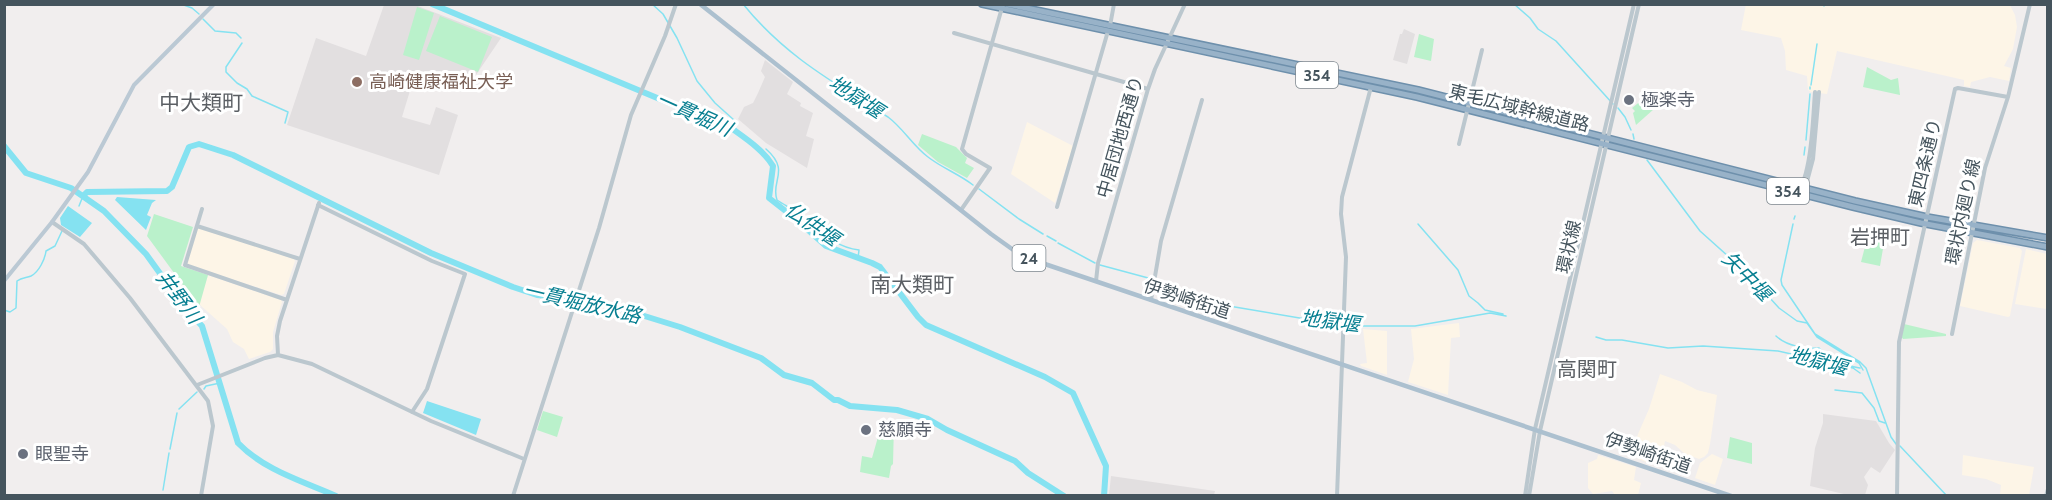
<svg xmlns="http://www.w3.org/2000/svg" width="2052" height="500" font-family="Cabin,'Noto Sans JP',sans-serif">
<rect width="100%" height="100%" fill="#f1eeee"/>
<path fill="#fdf5e7" d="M1746,4L2010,5L2015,15L2017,27L2013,49L2004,66L2011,68L2009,81L1990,77L1971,82L1970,87L1964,86V80L1837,51L1827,94L1811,92L1808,90L1807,76L1786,70L1785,51L1781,38L1741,30Z
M1027,122L1073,146L1055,203L1011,174Z
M200,228L294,259L295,261L284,294L281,295L188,265L187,262L197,229Z
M1977,240L2020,248L2022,251L2010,316L2008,317L1960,306L1973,243Z
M2026,249L2047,254V309L2015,304Z
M208,275L281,300L282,302L273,332V349L270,352L249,359L244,349L233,342L227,329L199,304Z
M1459,323L1460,337L1451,338L1448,395L1408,382L1414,359L1411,329Z
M1363,329L1387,331V375L1361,366L1360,364L1367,363Z
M1660,374L1682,382L1697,390L1717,395L1710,444L1708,453L1704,457L1699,459L1685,454L1675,445L1665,441L1660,467L1638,459L1640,452L1634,447L1638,434L1649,409Z
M1712,454L1723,459L1715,485L1695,478L1700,463Z
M1598,455L1636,467L1634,480L1641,483L1638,495H1615L1612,491L1593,494L1588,488V463L1597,459Z
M1963,455L2034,467L2029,495H2000L2001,485L1986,479L1962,475Z"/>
<path fill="#e2dfe0" d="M384,5H415L501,38L476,75L469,90L416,71L402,117L430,125L436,107L458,115L439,175L287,125L316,38L366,56Z
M1404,29L1415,34L1407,64L1393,60L1400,34H1402Z
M765,60L793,82L787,94L801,103L800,106L813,113L806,136L814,139L807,168L766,143L738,119L744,107L753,103L758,93L765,77L761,71Z
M1823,414L1876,421L1889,443L1895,450L1880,473L1871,467L1864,477L1868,485L1865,495H1848L1810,486L1815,448L1823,423Z
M1111,476L1215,491L1214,495H1109Z"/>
<path fill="#baf1cb" d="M417,7L434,13L419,60L403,55Z
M440,16L492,37L478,72L426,51Z
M1419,34L1434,39L1431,61L1414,57Z
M1867,67L1891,80L1898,78L1900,95L1863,87Z
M1649,91L1654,109L1636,125L1633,113L1635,111L1632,108L1642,100L1640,95Z
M922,134L956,147L967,158L965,163L974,168L967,178L938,162L918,145Z
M154,214L193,227L181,266L208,275L199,307L147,236Z
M1867,239L1884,243L1880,266L1861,262Z
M1904,324L1946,334V336L1903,339L1901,336Z
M543,411L563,417L557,437L537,430Z
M882,423L894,425L893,464L891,466L889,478L860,472L862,456L872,458Z
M1730,437L1752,443V464L1727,458Z"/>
<path fill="#85e2f1" d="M117,197L156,200L152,203L147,215L151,217L146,230L115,200Z
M68,206L92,223L80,237L61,225L60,218Z
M427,401L481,419L476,435L423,413Z"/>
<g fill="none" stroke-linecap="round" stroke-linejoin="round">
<path stroke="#85e2f1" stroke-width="1.5" d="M181,4L192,8L199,14
M652,4L663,14L677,38L697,81L715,103L734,120
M743,4C785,56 833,82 888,117C903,128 913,146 928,157C942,168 959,174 973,185
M1514,4L1530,18L1538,29L1556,41L1613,104
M1824,6V4
M203,19L215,31L236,33L241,38
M242,43L226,67V72L237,83L247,89L252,96L288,112L285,123
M1811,85L1817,44
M1810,89V87
M1618,108L1625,117L1631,130
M1633,134L1634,139
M1806,140L1810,94
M766,149C791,171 770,181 777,200C784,205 791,208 798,213C818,228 833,247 859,250L858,258
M1804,155L1805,147
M1647,160L1700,231L1748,274L1779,308L1797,321L1807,323L1817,337L1859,363L1863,370
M979,189L1019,219L1043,234
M79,206L83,196
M1794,219L1795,216
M1418,224L1458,270L1469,296L1478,303L1485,310L1503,314
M1793,224L1781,280L1782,285L1815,334L1860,362L1866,368L1891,437L1896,444
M1047,236L1056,241
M1058,243L1095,263
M1100,265L1152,279
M1157,280L1217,304L1347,326H1415L1490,313L1506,316
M4,310L10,312L16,308L17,281C22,277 26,278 31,276C39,272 45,259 46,251L55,246L62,231
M1776,336C1787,346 1805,349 1819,348C1834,364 1839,364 1860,368
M1596,337L1606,340H1622L1668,348L1703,346L1778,351L1853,368L1860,373
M204,389L206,386L220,383
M1835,390L1862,393L1874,408L1879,421L1885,423
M179,409L197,392
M1900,446L1947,496
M170,449L177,413
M163,490L169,453"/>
<path stroke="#85e2f1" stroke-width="6" d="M432,4L734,130C748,140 764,151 773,166L769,198L797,220L826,246L872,263L880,267L918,317L926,325L1045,377L1073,393L1106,466L1104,496
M4,146L26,173L71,188L104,211L146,254L185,308L202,326L238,443C264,470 302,481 336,496
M83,196L87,192L167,191L172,187L189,147L199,144L233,155L431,253L513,287L537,295L596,301L680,327L761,358L784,375L812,383L834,400H838L850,406L897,410L928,419L947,430L1015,461L1028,473L1064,496"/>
<g stroke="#6e90ac" stroke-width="8">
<path id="trunk" d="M982,4L1417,97L1853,207L1921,223L2048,247
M1007,4L1418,90L1855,201L1927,217L2048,238"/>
</g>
<path stroke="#bbc7ce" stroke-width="4" d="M1110,26L1114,4
M954,33L1148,89
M1459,144L1482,50
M1805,189L1813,159L1819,92
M1797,193C1812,175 1813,116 1815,92
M318,205L432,261L465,274L427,389L412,412
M1057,207L1108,31
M202,209L185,265L287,300
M961,210L990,168L966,154L962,149L1003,4
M52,222L84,244L130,298L208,401L213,426L201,496
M197,226L300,259
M1096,281L1098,263L1148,89L1155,69L1185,4
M1151,300L1161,241L1202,100
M1952,334L1985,168L2008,97L2030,4
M278,355L312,364L431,421L524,459
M197,385L265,358L278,355L277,336L280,321L319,203
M513,496L599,228L631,115L665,36L676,4
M1337,496L1346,257L1341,214L1342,197L1371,87
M1525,496L1535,429L1634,4
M1529,496L1540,431L1639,4
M1897,496L1899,342L1955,89L1958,88L2008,97
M2046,496L2048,489"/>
<path stroke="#bbc9d4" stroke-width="4" d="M4,281L52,222L88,172L134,85L214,4"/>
<path stroke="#acc0cf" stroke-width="4.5" d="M700,4L991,234L1012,249L1033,260L1731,496"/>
<use href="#trunk" stroke="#98b2c8" stroke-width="5"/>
</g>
<circle fill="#8d6e63" stroke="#fff" stroke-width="2" cx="357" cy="82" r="6"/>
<g fill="#6b7280" stroke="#fff" stroke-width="2">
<circle cx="1629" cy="100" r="6"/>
<circle cx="866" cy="430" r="6"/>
<circle cx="23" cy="454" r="6"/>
</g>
<g text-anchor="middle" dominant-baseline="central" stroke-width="6" stroke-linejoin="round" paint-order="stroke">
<g fill="#fff" stroke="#7d878e" stroke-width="1.5">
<rect x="1296" y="62" width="42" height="26" rx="4.5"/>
<rect x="1767" y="178" width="42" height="26" rx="4.5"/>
<rect x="1012.5" y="245" width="33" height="26" rx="4.5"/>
</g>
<g font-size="16" font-weight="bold" fill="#45545d">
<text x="1317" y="75">354</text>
<text x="1788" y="191">354</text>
<text x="1029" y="258">24</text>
</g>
<g font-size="18" fill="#785e54" stroke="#fff" text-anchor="start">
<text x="369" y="82">高崎健康福祉大学</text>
</g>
<g font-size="18" fill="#5b616d" stroke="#fff" text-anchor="start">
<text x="1641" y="100">極楽寺</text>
<text x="878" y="430">慈願寺</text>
<text x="35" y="454">眼聖寺</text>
</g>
<g font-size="18" fill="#45545d" stroke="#fff">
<text transform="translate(1519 108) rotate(14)">東毛広域幹線道路</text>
<text transform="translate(1120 137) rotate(-74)">中居団地西通り</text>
<text transform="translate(1925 163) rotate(-77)">東四条通り</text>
<text transform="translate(1963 212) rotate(-78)">環状内廻り線</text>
<text transform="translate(1569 247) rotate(-77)">環状線</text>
<text transform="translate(1187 299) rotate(18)">伊勢崎街道</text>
<text transform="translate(1648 453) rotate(19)">伊勢崎街道</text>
</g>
<g font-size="20" font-style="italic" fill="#077f91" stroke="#fff">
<text transform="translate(856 97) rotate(33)">地獄堰</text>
<text transform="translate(694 114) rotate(24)">一貫堀川</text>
<text transform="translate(812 224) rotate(34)">仏供堰</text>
<text transform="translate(1747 276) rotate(45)">矢中堰</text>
<text transform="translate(179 297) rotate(53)">井野川</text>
<text transform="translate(582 303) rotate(13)">一貫堀放水路</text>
<text transform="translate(1330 321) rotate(7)">地獄堰</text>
<text transform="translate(1818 361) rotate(15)">地獄堰</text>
</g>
<g font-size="20" fill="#5b5f64" stroke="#fff">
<text x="1880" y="237">岩押町</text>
<text x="1587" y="369">高関町</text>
</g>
<g font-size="21" fill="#5b5f64" stroke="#fff">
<text x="201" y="102">中大類町</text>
<text x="912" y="284">南大類町</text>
</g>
</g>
<rect width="2052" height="500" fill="none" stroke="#45545d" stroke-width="12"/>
</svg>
